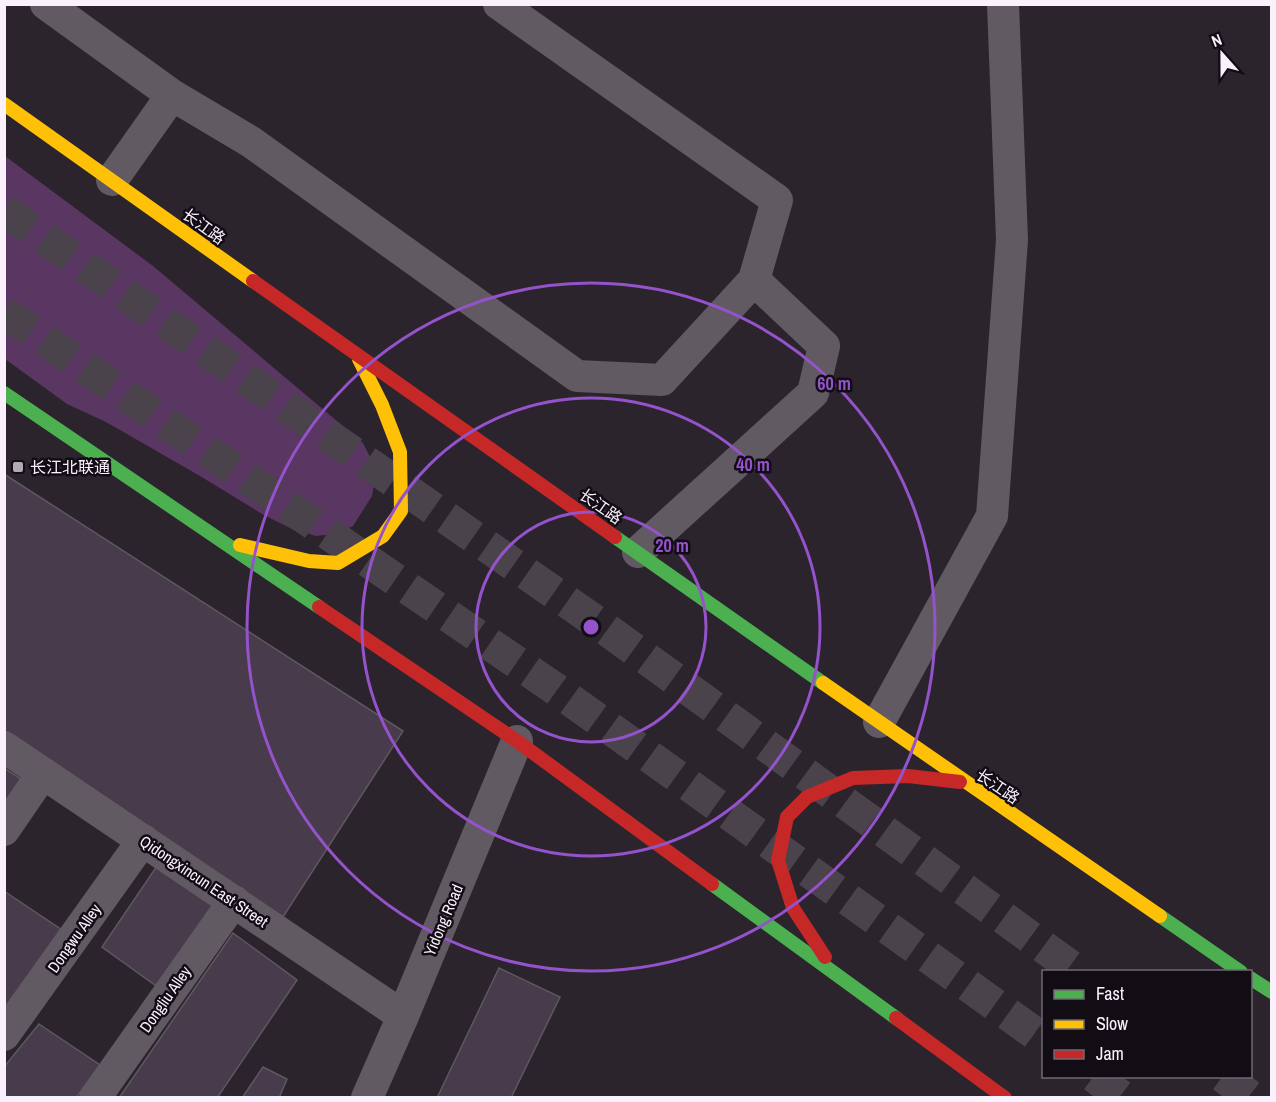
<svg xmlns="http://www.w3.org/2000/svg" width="1276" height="1102" font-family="'Archivo Narrow','Noto Sans SC',sans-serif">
<rect width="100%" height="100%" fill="#2b242d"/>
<path fill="#5a3663" d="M5,156L153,266L363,443L371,459L375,478L372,496L353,526L335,534L316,536L292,529L264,515L200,476L106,422L67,404L5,359Z"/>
<path fill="#483b4b" stroke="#5e5860" stroke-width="1.5" d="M4,474L403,731L283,917L4,730Z
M4,768L21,779L4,804Z
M159,863L219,904L159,988L102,947Z
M4,891L62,930L4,1009Z
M233,933L297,980L217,1098H119Z
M499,968L560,997L511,1098H437Z
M39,1024L100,1065L76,1098H4V1067Z
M263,1067L287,1079L279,1098H242Z"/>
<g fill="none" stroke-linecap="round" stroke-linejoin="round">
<path stroke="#4a434c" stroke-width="33" stroke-dasharray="33 16" stroke-linecap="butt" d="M4,210L599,624L1078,972
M4,312L554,688L1044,1040
M1094,1076L1123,1098
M1223,1076L1252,1098"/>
<path stroke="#615a63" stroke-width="32" d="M46,4L172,95L251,142L577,376L662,380L754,280L777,200L499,4
M112,180L172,95
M638,552L813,393L824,346L754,280
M879,722L992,516L1012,240L1003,4
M4,747L403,1016
M4,830L43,773
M4,1035L143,840
M95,1098L234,901
M367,1098L403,1016L517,741"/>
<path stroke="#4caf50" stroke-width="14" d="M4,393L319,607
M615,537L823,683
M712,884L896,1018
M1160,916L1241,972
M1250,978L1272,992"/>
<path stroke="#ffc107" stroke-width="14" d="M4,104L253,281
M240,545L309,561L338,563L383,536L401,511L400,452L382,405L359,359
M823,683L1160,916"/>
<path stroke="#c62828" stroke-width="14" d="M253,281L615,537
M319,607L517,741L712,884
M825,957L793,908L778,860L787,817L807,797L853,778L908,776L960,782
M896,1018L1005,1098"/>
</g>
<g fill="none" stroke="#9453cb" stroke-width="3">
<circle cx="591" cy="627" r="115"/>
<circle cx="591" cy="627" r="229"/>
<circle cx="591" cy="627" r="344"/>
</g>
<rect fill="#b2a9b4" stroke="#120c14" stroke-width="2" x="12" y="461" width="12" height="12" rx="3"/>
<g text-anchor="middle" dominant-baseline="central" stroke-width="5" stroke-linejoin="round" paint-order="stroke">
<g font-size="16" fill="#faf1fc" stroke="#120c14">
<text transform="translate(204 226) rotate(36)">长江路</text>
<text transform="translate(601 506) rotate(35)">长江路</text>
<text transform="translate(998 786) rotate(34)">长江路</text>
<text transform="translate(204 881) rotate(34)">Qidongxincun East Street</text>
<text transform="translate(443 920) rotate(-67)">Yidong Road</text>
<text transform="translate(74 938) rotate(-55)">Dongwu Alley</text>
<text transform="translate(165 999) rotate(-55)">Dongliu Alley</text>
</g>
<g font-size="16" fill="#faf1fc" stroke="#120c14" text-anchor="start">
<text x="30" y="467">长江北联通</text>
</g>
</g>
<circle cx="591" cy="627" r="9" fill="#9453cb" stroke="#120c14" stroke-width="3"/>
<g font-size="18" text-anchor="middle" font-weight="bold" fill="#9453cb" stroke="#120c14" stroke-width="5" stroke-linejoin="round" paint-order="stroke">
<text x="834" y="390">60 m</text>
<text x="753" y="471">40 m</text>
<text x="672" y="552">20 m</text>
</g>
<rect width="1276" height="1102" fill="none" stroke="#faf1fc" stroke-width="12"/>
<rect x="1042" y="970" width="210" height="108" fill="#120c14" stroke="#6f6871" stroke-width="1.5"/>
<rect x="1054" y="990" width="30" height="9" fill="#4caf50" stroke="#6f6871" stroke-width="1.5"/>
<text x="1096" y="1000" font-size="18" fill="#faf1fc">Fast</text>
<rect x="1054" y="1020" width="30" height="9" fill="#ffc107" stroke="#6f6871" stroke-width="1.5"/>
<text x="1096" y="1030" font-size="18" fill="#faf1fc">Slow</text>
<rect x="1054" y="1050" width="30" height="9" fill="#c62828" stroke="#6f6871" stroke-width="1.5"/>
<text x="1096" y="1060" font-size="18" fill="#faf1fc">Jam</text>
<g transform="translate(1222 54) rotate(339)" stroke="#120c14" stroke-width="4.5" paint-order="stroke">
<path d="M0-4.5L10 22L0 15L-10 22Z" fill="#faf1fc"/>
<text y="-9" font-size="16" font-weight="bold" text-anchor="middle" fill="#faf1fc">N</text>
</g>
</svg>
